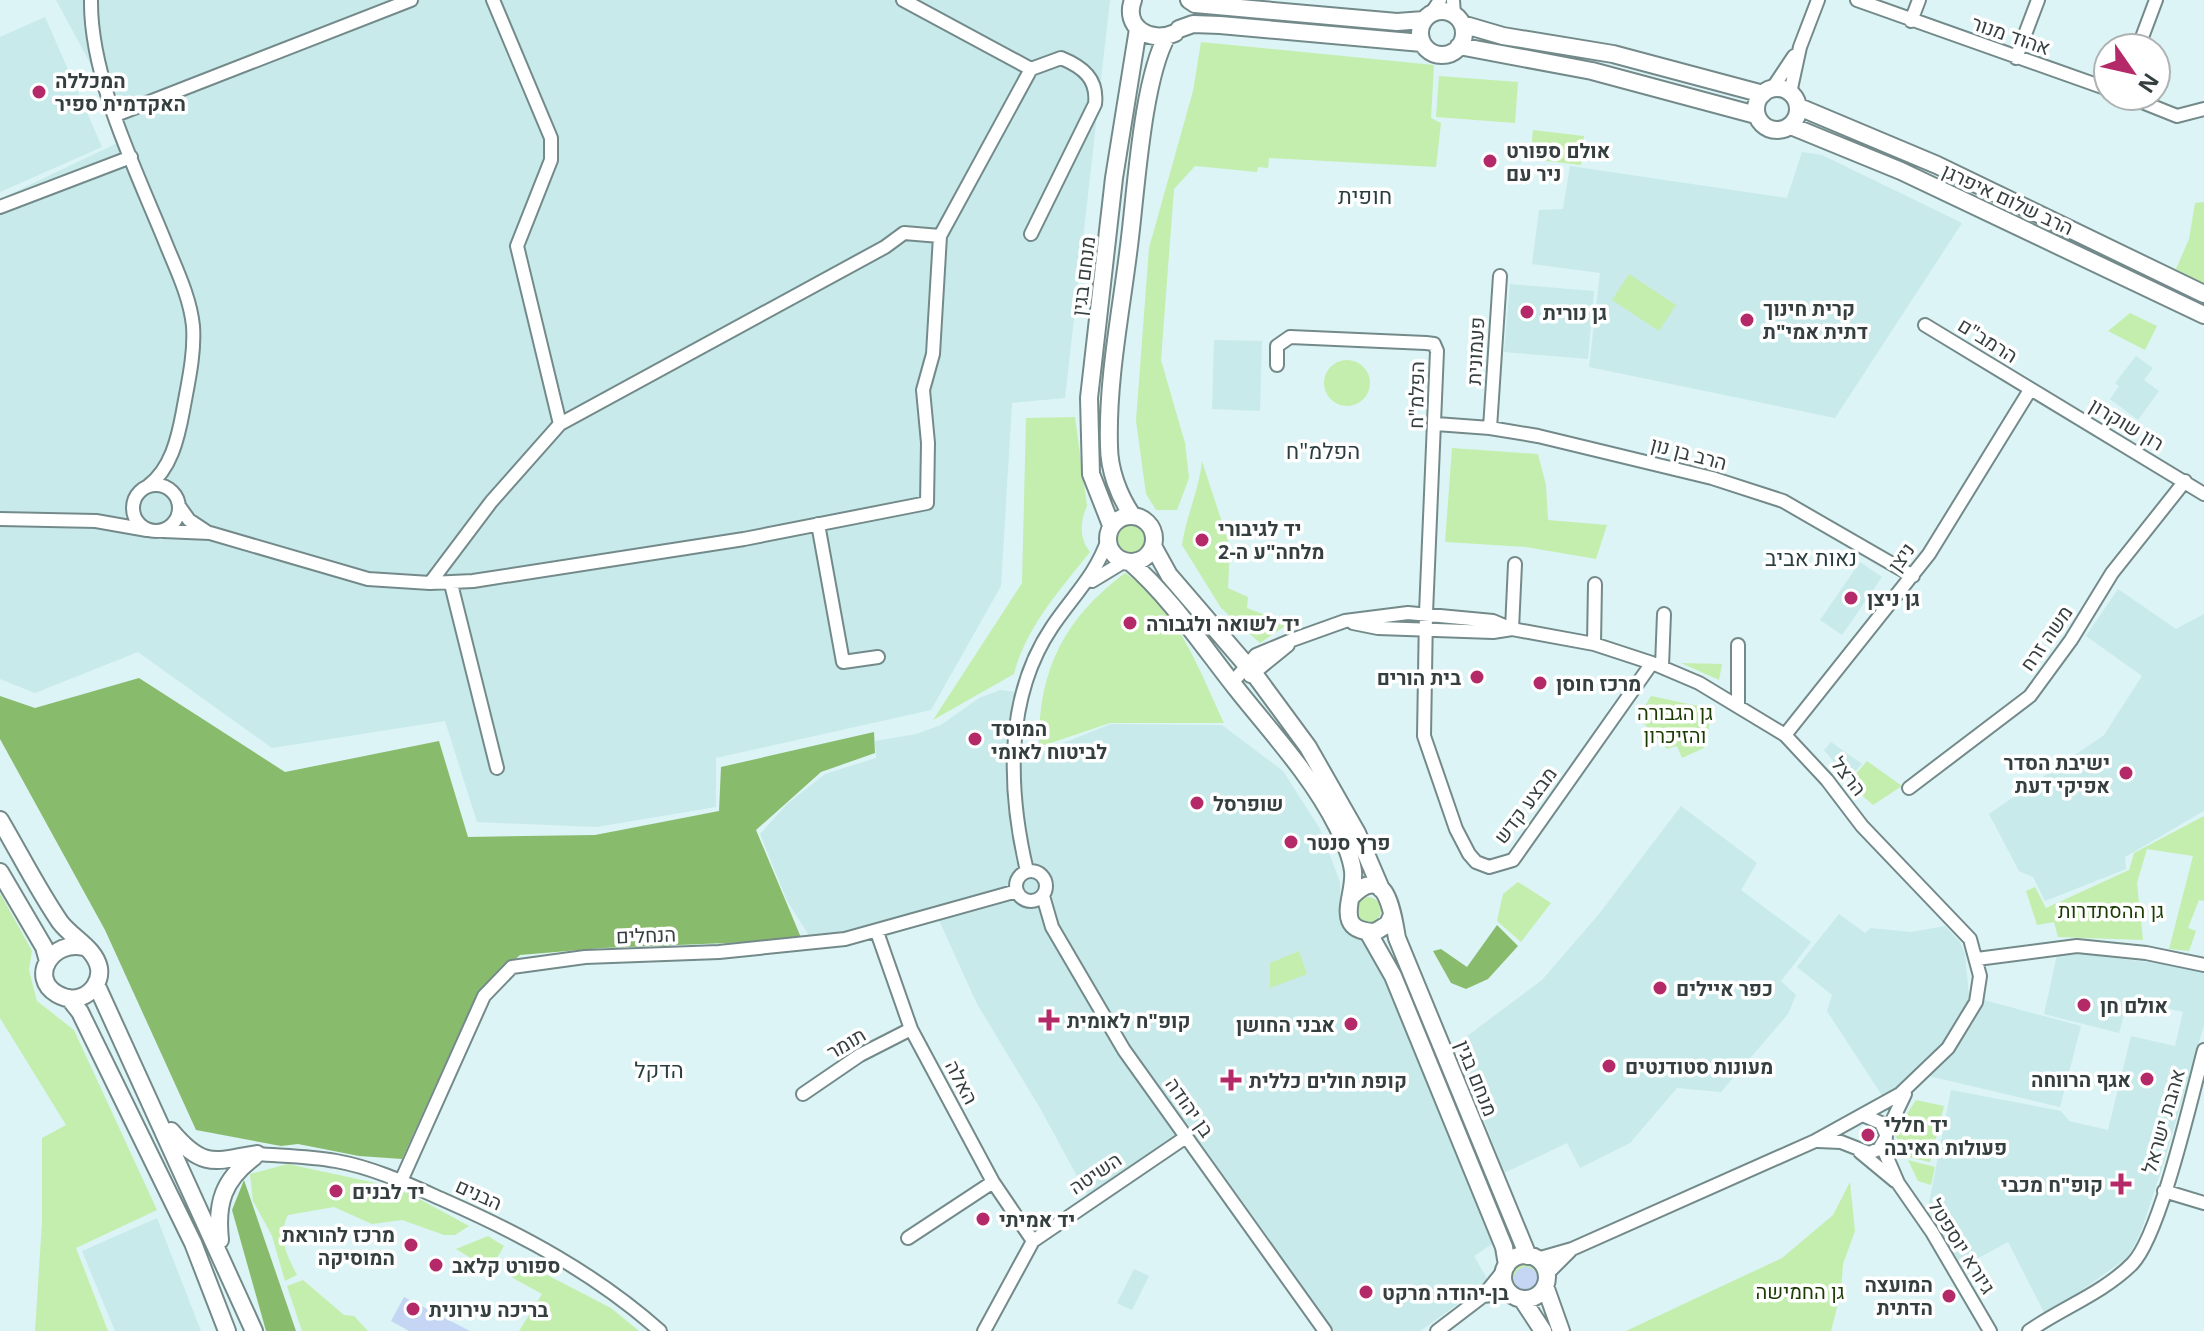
<svg xmlns="http://www.w3.org/2000/svg" width="2204" height="1331" font-family="'Noto Sans',Heebo,sans-serif">
<rect width="100%" height="100%" fill="#dcf4f5"/>
<path fill="#c8eaea" d="M56,0H1110L1065,398L1012,403L1001,586L931,710L716,758V807L596,827L477,822L445,721L272,748L138,652L35,693L0,679V199L130,137Z
M45,17L102,147L0,192V37Z
M1802,152L1822,155L1962,223L1835,418L1589,367L1600,273L1532,264L1539,210L1563,209L1570,166L1787,198Z
M1510,284L1594,291L1588,359L1504,352Z
M1214,340L1262,341L1260,411L1212,409Z
M2136,356L2153,368L2144,380L2159,391L2138,420L2110,399L2119,386L2115,383Z
M1860,562L1882,577L1842,635L1820,620Z
M2118,589L2176,629L2204,614V811L2125,857L2126,869L2045,901L2033,877L2019,871L1989,814L2104,735L2142,676L2086,636Z
M1000,690L1016,692L1008,765L1111,724L1222,725L1283,771L1320,829L1340,882L1341,918L1376,951L1495,1242L1474,1256L1489,1282L1420,1331H1333L1190,1132L1090,1200L1040,1108L977,1004L937,916L812,940L787,901L760,834L787,804L825,774L876,758L875,741L916,734L941,725L979,698Z
M1831,742L1862,764L1848,779L1824,750Z
M1681,806L1757,863L1741,890L1811,942L1781,981L1796,995L1788,1014L1721,1092L1677,1088L1630,1143L1580,1168L1567,1143L1504,1173L1459,1053L1463,1039L1542,980L1599,914Z
M1839,914L1865,933L1871,928L1911,932L1945,926L1960,942L1965,954L1969,996L2081,1026L2060,1107L1920,1074L1885,1100L1827,1011L1832,995L1797,967Z
M2083,954L2204,969V1025L2164,1162L2140,1234L2128,1257L2046,1316L2008,1242L1962,1267L1928,1208L1951,1090L2061,1111L2069,1121L2108,1130L2131,1036L2175,1046L2183,1012L2128,999L2119,1033L2044,1014L2057,955Z
M157,1218L201,1331H115L82,1251Z
M1134,1269L1149,1276L1132,1310L1117,1303Z"/>
<path fill="#c4eeae" d="M1201,42L1434,65L1431,118L1441,123L1436,167L1269,158L1268,168L1258,167L1257,172L1195,166L1174,189L1161,360L1185,443L1189,478L1177,510H1156L1146,494L1136,421L1149,248L1193,91Z
M1439,76L1518,82L1515,123L1436,117Z
M1533,130L1584,136L1581,165L1530,159Z
M2204,202V285L2176,269L2189,239L2195,203Z
M1629,274L1676,305L1659,331L1612,300Z
M2130,313L2157,326L2145,350L2108,331Z
M1324 383a23 23 0 1 1 46 0a23 23 0 1 1-46 0Z
M1075,417L1087,506C1080,522 1079,538 1090,552C1060,590 1026,627 1014,674L933,720L1022,583L1026,418Z
M1452,448L1538,454L1546,485L1548,520L1607,525L1596,559L1526,547L1445,542Z
M1202,461L1230,547L1228,588L1248,597L1247,608L1288,624L1260,643L1221,608L1182,545C1186,516 1199,491 1202,461Z
M1116 540a16 16 0 1 1 32 0a16 16 0 1 1-32 0Z
M1125,573C1177,606 1199,670 1224,723H1110L1039,747C1038,670 1064,619 1125,573Z
M1681,663L1722,664L1719,680Z
M1651,696L1703,707L1710,722L1704,748L1682,758L1677,746L1667,749L1638,717Z
M1867,761L1902,786L1873,805L1848,783Z
M2204,816V901L2199,900L2188,928L2196,931L2189,951L2169,949L2193,856L2147,849L2137,883L2143,940L2058,937L2054,922L2037,925L2026,891L2035,887L2046,908L2129,870L2134,853Z
M1518,882L1551,903L1521,942L1497,921L1503,894Z
M0,893L32,951L29,970L37,1001L74,1030L157,1210L76,1248L108,1331H35L42,1222V1138L66,1125L0,1018Z
M1355 910a13 13 0 1 1 26 0a13 13 0 1 1-26 0Z
M1299,951L1307,974L1270,988V963Z
M1916,1100L1944,1106L1930,1162L1907,1157L1894,1133Z
M1908,1160L1935,1167L1931,1185L1918,1181Z
M288,1164L399,1188L469,1226L455,1235H444L402,1220L372,1224L334,1207L288,1215C277,1236 287,1256 297,1275L285,1281L272,1236L253,1201L250,1174Z
M1850,1182L1855,1231L1843,1264L1841,1292L1831,1331H1626L1782,1258L1833,1215Z
M488,1236L504,1246L490,1270L456,1249Z
M1508 1279a17 17 0 1 1 34 0a17 17 0 1 1-34 0Z
M522,1262L611,1308L639,1331H519L542,1294L511,1277Z
M303,1280L344,1315L354,1316L368,1331H302L287,1286Z"/>
<path fill="#89bb6d" d="M139,678L285,772L439,741L468,837L595,835L719,811L721,767L874,732L875,753L821,772L756,830L802,940L603,948L520,955L478,992L402,1159L359,1156L298,1144L281,1146L196,1130L105,930L0,739V696L35,708Z
M1497,925L1518,946L1488,979L1466,989L1451,983L1433,951L1441,949L1467,967Z
M244,1180L296,1331H266L232,1210Z"/>
<path fill="#c5d6f5" d="M1514 1279a12 12 0 1 1 24 0a12 12 0 1 1-24 0Z
M404,1297L470,1331H409L391,1321Z"/>
<g fill="none" stroke-linecap="round" stroke-linejoin="round">
<g stroke="#748a8a" stroke-width="16">
<path id="minor" d="M91,0C90,77 135,168 164,239C175,267 190,296 193,326C195,354 188,383 183,411C178,438 171,469 148,486
M493,0L551,138V160L517,246L560,424
M903,0L1031,69
M1453,0L1454,15
M1857,0L2108,89
M1431,14L1440,0
M1911,21L1919,0
M2138,48L2156,0
M2016,58L2038,0
M1772,89L1794,56
M1790,93L1800,47L1818,0
M2127,96L2177,116L2204,109
M116,115L411,0
M0,207L131,157
M1925,325L2204,494
M1277,365V346L1290,337L1426,343L1434,344L1437,351L1426,613L1424,736L1456,829L1469,854L1476,862L1489,867L1513,860L1652,663
M1436,424L1490,428L1538,436L1712,478L1783,501L1913,576
M1490,428L1500,276
M133 508a23 23 0 1 1 46 0a23 23 0 1 1-46 0Z
M179,506L189,520L207,532
M0,519L96,521L147,530
M818,524L843,662L878,657
M163,531L210,533L368,579L430,583L491,502L560,424L885,247L904,233L940,236
M1092,581L1125,561
M430,583L473,581L744,539L927,503L928,443L923,390L933,354L940,236L1031,69L1061,58C1083,67 1098,79 1095,104L1031,234
M451,584L497,768
M1353,623L1378,628L1493,632L1512,629
M1512,629L1515,564
M1594,644L1595,584
M1738,645V705
M1662,666L1664,614
M1250,676L1288,645
M1232,683L1256,655L1292,640L1345,621L1408,613L1493,621L1512,629L1594,644L1652,663L1699,683L1785,735L1827,780L1862,826L1970,939L1980,976L1976,1002L1948,1048L1900,1094L1815,1141L1572,1249L1537,1259
M1785,735L1929,554L2030,390
M1909,788L2030,696L2071,640L2112,573L2185,481
M1016 886a15 15 0 1 1 30 0a15 15 0 1 1-30 0Z
M1027,871C1008,791 1004,698 1052,627C1072,597 1096,575 1108,539
M1043,896L1052,927L1124,1050L1325,1331
M877,932L911,1029L993,1182L1033,1241
M1977,959L2077,946L2146,953L2204,965
M803,1094L860,1055L911,1029
M1865,1116L1881,1123L1886,1134L1885,1153L1898,1183L1932,1232L1990,1331
M1886,1134L1905,1094
M1818,1141L1841,1142L1869,1153L1879,1149L1885,1139
M1860,1152L1895,1181
M257,1154C283,1156 310,1156 336,1161C375,1168 410,1185 446,1201C523,1235 596,1274 660,1331
M401,1181L484,996L512,967L585,957L719,952L845,939L1017,891
M2164,1191L2204,1203
M908,1238L993,1182
M1547,1274L1570,1251
M1483,1296L1510,1293
M984,1331L1033,1241L1186,1137
M1437,1331L1483,1296L1504,1270
M2029,1331C2062,1308 2103,1293 2132,1264C2160,1236 2192,1095 2204,1050"/>
</g>
<g stroke="#748a8a" stroke-width="20">
<path id="major" d="M1133,0C1123,27 1150,44 1175,33
M1189,0L1195,4L1397,22L1424,20
M1420 33a22 22 0 1 1 44 0a22 22 0 1 1-44 0Z
M1462,24L1503,36L1613,54L1763,94
M1179,29L1193,24L1220,25L1422,43
M1459,46L1592,71L1756,115
M1756 109a21 21 0 1 1 42 0a21 21 0 1 1-42 0Z
M1799,107L1937,165L2204,294
M1791,126L1901,171L2204,315
M1132,515C1119,496 1109,470 1109,446C1107,380 1121,312 1129,246C1136,192 1142,81 1167,36
M1108 539a23 23 0 1 1 46 0a23 23 0 1 1-46 0Z
M1111,525L1091,474L1089,398L1114,178L1138,29
M1153,546L1169,575L1255,675L1308,747L1357,833L1381,889
M1130,562C1171,598 1202,645 1236,688C1270,731 1312,776 1337,826C1344,840 1351,855 1353,871C1356,896 1331,931 1375,932L1388,924L1392,915
M0,820C20,854 38,890 60,922C72,938 95,948 99,968C101,981 92,993 81,997C73,1000 64,998 57,994C28,977 53,939 84,947
M0,872L44,947L48,961
M1351,897C1387,859 1393,917 1397,938L1528,1256
M1368,932L1393,976L1504,1247L1507,1265
M96,984L254,1331
M69,998L80,1012L193,1243L227,1331
M171,1131C202,1168 213,1162 257,1154
M220,1240C216,1203 223,1180 254,1157
M1503 1277a22 22 0 1 1 44 0a22 22 0 1 1-44 0Z
M1545,1286L1561,1331
M1522,1299L1543,1331"/>
</g>
<use href="#minor" stroke="#fff" stroke-width="12"/>
<use href="#major" stroke="#fff" stroke-width="16"/>
</g>
<g fill="#b42a68" stroke="#fff" stroke-width="3">
<circle cx="39" cy="92" r="8"/>
<circle cx="1490" cy="161" r="8"/>
<circle cx="1527" cy="312" r="8"/>
<circle cx="1747" cy="320" r="8"/>
<circle cx="1202" cy="540" r="8"/>
<circle cx="1851" cy="598" r="8"/>
<circle cx="1130" cy="623" r="8"/>
<circle cx="1477" cy="677" r="8"/>
<circle cx="1540" cy="683" r="8"/>
<circle cx="975" cy="739" r="8"/>
<circle cx="2126" cy="773" r="8"/>
<circle cx="1197" cy="803" r="8"/>
<circle cx="1291" cy="842" r="8"/>
<circle cx="1660" cy="988" r="8"/>
<circle cx="2084" cy="1005" r="8"/>
<path d="M1045 1008h8v8h8v8h-8v8h-8v-8h-8v-8h8z"/>
<circle cx="1351" cy="1024" r="8"/>
<circle cx="1609" cy="1066" r="8"/>
<circle cx="2147" cy="1079" r="8"/>
<path d="M1227 1068h8v8h8v8h-8v8h-8v-8h-8v-8h8z"/>
<circle cx="1868" cy="1135" r="8"/>
<path d="M2117 1172h8v8h8v8h-8v8h-8v-8h-8v-8h8z"/>
<circle cx="336" cy="1191" r="8"/>
<circle cx="983" cy="1219" r="8"/>
<circle cx="411" cy="1245" r="8"/>
<circle cx="436" cy="1265" r="8"/>
<circle cx="1366" cy="1292" r="8"/>
<circle cx="1949" cy="1296" r="8"/>
<circle cx="413" cy="1309" r="8"/>
</g>
<g text-anchor="middle" dominant-baseline="central" stroke-width="7" stroke-linejoin="round" paint-order="stroke">
<g font-size="20" fill="#363f3f" stroke="#fff">
<text transform="translate(2011 35) rotate(19)">אהוד מנור</text>
<text transform="translate(2008 199) rotate(25)">הרב שלום איפרגן</text>
<text transform="translate(1083 276) rotate(-83)">מנחם בגין</text>
<text transform="translate(1988 340) rotate(32)">הרמב"ם</text>
<text transform="translate(1475 351) rotate(-87)">פעמונית</text>
<text transform="translate(1416 395) rotate(-89)">הפלמ"ח</text>
<text transform="translate(2127 424) rotate(31)">רון שוקרון</text>
<text transform="translate(1689 453) rotate(15)">הרב בן נון</text>
<text transform="translate(1901 557) rotate(-54)">ניצן</text>
<text transform="translate(2046 638) rotate(-55)">משה זרח</text>
<text transform="translate(1849 776) rotate(52)">הרצל</text>
<text transform="translate(1525 805) rotate(-53)">מבצע קדש</text>
<text transform="translate(646 935) rotate(-2)">הנחלים</text>
<text transform="translate(846 1043) rotate(-31)">תומר</text>
<text transform="translate(1477 1078) rotate(68)">מנחם בגין</text>
<text transform="translate(962 1082) rotate(62)">האלה</text>
<text transform="translate(1190 1107) rotate(55)">בן יהודה</text>
<text transform="translate(2163 1121) rotate(-74)">אהבת ישראל</text>
<text transform="translate(1095 1173) rotate(-34)">השיטה</text>
<text transform="translate(479 1194) rotate(24)">הבנים</text>
<text transform="translate(1962 1246) rotate(58)">גיורא יוספטל</text>
</g>
<g font-size="20" font-weight="bold" fill="#363f3f" stroke="#fff" text-anchor="start">
<text x="55" y="80">המכללה<tspan x="55" dy="23">האקדמית ספיר</tspan></text>
<text x="1506" y="150">אולם ספורט<tspan x="1506" dy="23">ניר עם</tspan></text>
<text x="1763" y="308">קרית חינוך<tspan x="1763" dy="23">דתית אמי"ת</tspan></text>
<text x="1543" y="312">גן נורית</text>
<text x="1218" y="528">יד לגיבורי<tspan x="1218" dy="23">מלחה"ע ה-2</tspan></text>
<text x="1867" y="598">גן ניצן</text>
<text x="1146" y="623">יד לשואה ולגבורה</text>
<text x="1461" y="677" text-anchor="end">בית הורים</text>
<text x="1556" y="683">מרכז חוסן</text>
<text x="991" y="728">המוסד<tspan x="991" dy="23">לביטוח לאומי</tspan></text>
<text x="2110" y="762" text-anchor="end">ישיבת הסדר<tspan x="2110" dy="23">אפיקי דעת</tspan></text>
<text x="1213" y="803">שופרסל</text>
<text x="1307" y="842">פרץ סנטר</text>
<text x="1676" y="988">כפר איילים</text>
<text x="2100" y="1005">אולם חן</text>
<text x="1067" y="1020">קופ"ח לאומית</text>
<text x="1335" y="1024" text-anchor="end">אבני החושן</text>
<text x="1625" y="1066">מעונות סטודנטים</text>
<text x="2131" y="1079" text-anchor="end">אגף הרווחה</text>
<text x="1249" y="1080">קופת חולים כללית</text>
<text x="1884" y="1124">יד חללי<tspan x="1884" dy="23">פעולות האיבה</tspan></text>
<text x="2103" y="1184" text-anchor="end">קופ"ח מכבי</text>
<text x="352" y="1191">יד לבנים</text>
<text x="999" y="1219">יד אמיתי</text>
<text x="395" y="1234" text-anchor="end">מרכז להוראת<tspan x="395" dy="23">המוסיקה</tspan></text>
<text x="452" y="1265">ספורט קלאב</text>
<text x="1933" y="1284" text-anchor="end">המועצה<tspan x="1933" dy="23">הדתית</tspan></text>
<text x="1382" y="1292">בן-יהודה מרקט</text>
<text x="429" y="1309">בריכה עירונית</text>
</g>
<g font-size="20" fill="#1b3b02" stroke="#fff">
<text x="1675" y="712">גן הגבורה<tspan x="1675" dy="23">והזיכרון</tspan></text>
<text x="2111" y="910">גן ההסתדרות</text>
<text x="1800" y="1291">גן החמישה</text>
</g>
<g font-size="22" fill="#2a3e3f" stroke="#fff">
<text x="1365" y="195">חופית</text>
<text x="1323" y="450">הפלמ"ח</text>
<text x="1811" y="557">נאות אביב</text>
<text x="659" y="1069">הדקל</text>
</g>
</g>
<g transform="translate(2132 72) rotate(124)"><circle r="38" fill="#ffffff" stroke="#afb2b2" stroke-width="2"/>
<path d="M0-6L14 30L0 20L-14 30Z" fill="#b42a68"/>
<text y="-12" font-size="22" font-weight="bold" text-anchor="middle" fill="#363f3f">N</text>
</g>
</svg>
